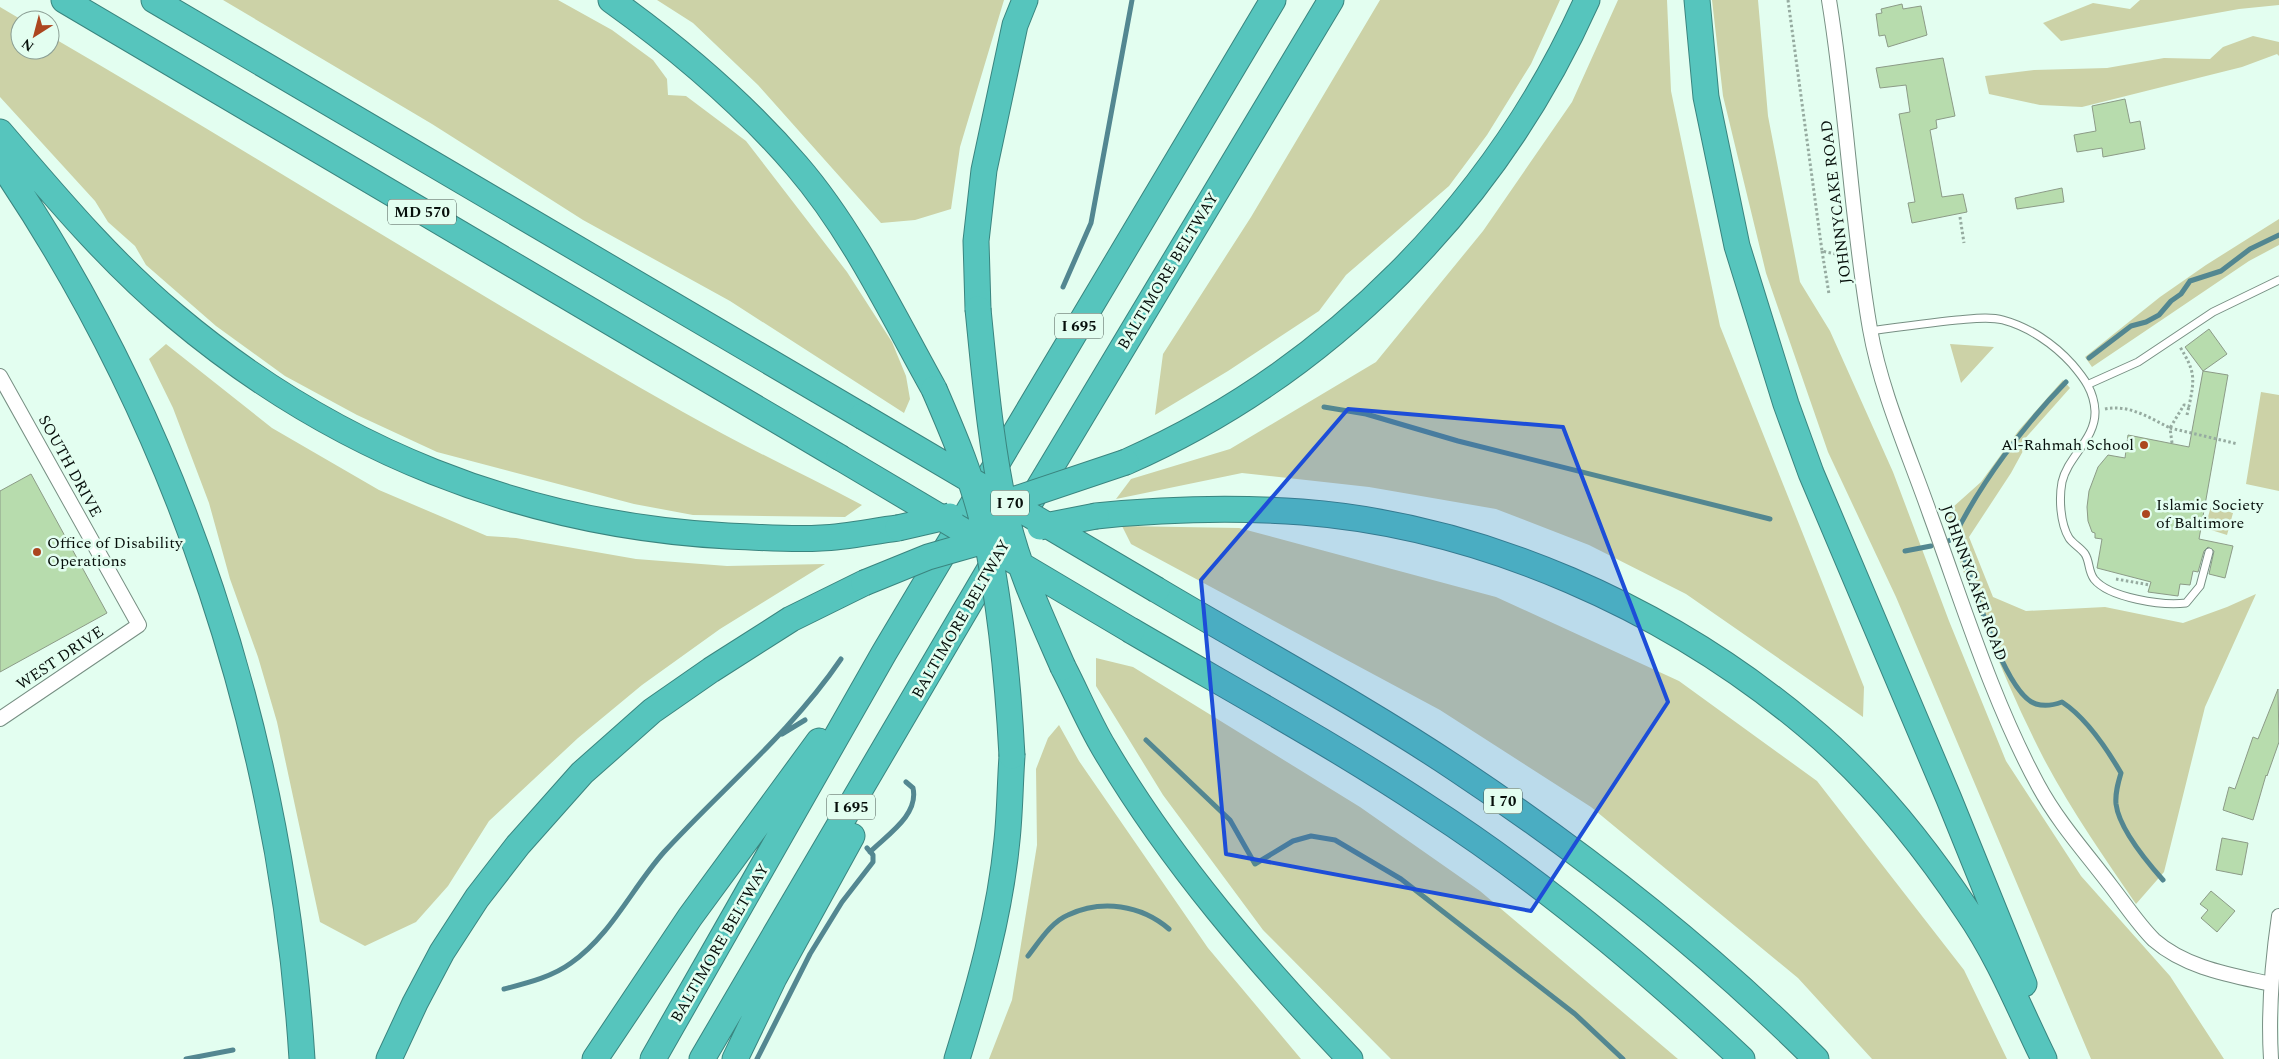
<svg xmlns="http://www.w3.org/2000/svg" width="2279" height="1059" font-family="Spectral,serif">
<rect width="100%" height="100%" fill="#e3fef0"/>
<path fill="#ccd2a7" d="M223,0H558L612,30L653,60L667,79L668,95L686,96L746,141L847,272L892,342L906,376L910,399L904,413L730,301L583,220L432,124Z
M657,0H1004L960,147L951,209L915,220L881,223L758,85L693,23Z
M1380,0H1560L1531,64L1487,135L1449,186L1346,275L1319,311L1228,371L1155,415L1163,354L1251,217Z
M1618,0H1667L1671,91L1720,326L1864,687L1863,717L1686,594L1589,545L1496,509L1369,487L1242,473L1116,499L1131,479L1230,449L1376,362L1483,231L1572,102Z
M1712,0H1758L1768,116L1800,282L1830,331L1893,472L1949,621L2006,761L2081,876L2170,976L2224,1059H2091L1896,597L1828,452L1766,273L1723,96Z
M2140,0H2279V5L2239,9L2061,41L2043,23L2093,3L2130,9Z
M0,7L22,20H20V50H50V36C262,159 469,291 683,412C741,445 803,474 862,505L845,517L693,515L634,504L437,452L357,415L285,376L216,326L146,265L135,246L108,222L95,201L0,97Z
M2253,36L2279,42V56L2277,54L2242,67L2082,107L2040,105L1989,94L1985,76L2034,70L2107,68L2164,58L2210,59L2223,47Z
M2279,219V245L2249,261L2092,367L2085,357L2160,297L2206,265Z
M166,344L272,428L379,490L487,536L516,538L636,559L727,566L825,564L720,629L642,685L578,738L489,821L448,886L416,922L365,946L320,922L277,722L258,657L230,579L209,503L173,408L149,359Z
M1950,344L1994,347L1961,383Z
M2063,380L2070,388L2021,443L2023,451L2011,473L1969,537L1993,597L2026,611L2105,607L2183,623L2227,607L2256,594L2205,707L2164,872L2136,904C2104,857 2071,810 2044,759C2004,681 1973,599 1943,516L1981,482L2019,430Z
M2261,392L2279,395V491L2246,484Z
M2211,506L2233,513L2227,535L2205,528Z
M1122,526L1239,528L1496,597L1679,681L1817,781L1964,970L2007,1059H1872L1798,978L1591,807L1440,710L1131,544Z
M1096,658L1133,667L1360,807L1480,891L1678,1059H1391L1263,930L1163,795L1096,686Z
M1059,725L1079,761L1208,948L1301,1059H989L1012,1000L1037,845L1036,769L1048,738Z"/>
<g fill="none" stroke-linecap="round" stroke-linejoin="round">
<path stroke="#538791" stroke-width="5" d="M1063,287L1091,223L1132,0
M2089,358L2131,326L2146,322L2159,315L2171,301L2181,294L2190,281L2221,271L2250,249L2279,235
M1324,407L1366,414L1458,441L1770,519
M1953,539C1979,485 2024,425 2066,382
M1948,541L1953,539L1957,541L1961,548C1972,580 2004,694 2036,704C2046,707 2054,705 2062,702C2085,717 2107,749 2121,773C2118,783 2115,793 2116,804C2119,828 2147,862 2163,880
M1905,551L1931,546
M782,734L805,720
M1146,740L1230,820L1255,864L1293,841L1311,836L1335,840L1401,879L1575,1014L1623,1059
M870,852C887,835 919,815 913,788L906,782
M1028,956C1039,942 1051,922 1068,915C1102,899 1141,905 1169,929
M504,989C527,983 552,977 571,963C611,935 632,888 664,852C723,788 792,731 841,659
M186,1059L233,1050
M757,1059L810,954L842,902L873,862V855L867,848"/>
</g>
<path fill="#b7dcad" stroke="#8c9b87" d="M1902,4L1903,9L1921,6L1927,35L1888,47L1885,35L1879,36L1876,14L1882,13L1881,9Z
M1943,58L1955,116L1936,120L1937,128L1930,130L1942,197L1963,194L1967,212L1912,223L1908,203L1915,202L1899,114L1910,112L1906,85L1880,88L1876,68Z
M2125,99L2130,123L2140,121L2145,149L2103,157L2102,148L2077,152L2074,135L2096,131L2092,106Z
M2062,188L2064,202L2017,209L2015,198Z
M2209,329L2227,354L2203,371L2185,347Z
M2203,371L2228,375L2199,539L2233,546L2225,578L2209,574L2214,551L2208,547L2204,551L2198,572L2193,571L2190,585L2180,584L2178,596L2148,592L2151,582L2097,568L2102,539L2095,538V533L2092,532L2088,521L2087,507L2089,491L2098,467L2108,455L2125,458L2128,435L2189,447Z
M31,474L107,613L0,672V491Z
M2278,689L2279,742L2267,776L2266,775L2253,820L2223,810L2229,787L2235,789L2253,737L2258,739Z
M2222,838L2248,843L2242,875L2216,870Z
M2211,891L2235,911L2217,932L2201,918L2208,910L2200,904Z"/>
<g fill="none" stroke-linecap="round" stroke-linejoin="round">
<g stroke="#778f83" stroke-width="9">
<path id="service" d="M1870,331C1899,327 1928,323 1957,320C1971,319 1989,316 2003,320C2029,327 2054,344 2072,364C2084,378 2094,391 2095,411C2096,439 2068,456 2062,482C2059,498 2060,523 2069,538C2073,544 2081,548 2085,554C2090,562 2088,571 2094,579C2109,598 2163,606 2186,603L2200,586L2209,552
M2089,384L2138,362L2213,312L2279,280"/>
</g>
<g stroke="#778f83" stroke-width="16">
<path id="minor" d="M1829,0C1847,109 1851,220 1870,329C1881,392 1909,454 1930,514C1963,604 1992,700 2038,785C2058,822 2086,853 2111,886C2125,904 2138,924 2154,940C2186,968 2231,975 2271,984
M0,376L139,625L0,719
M2271,1059C2268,1011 2272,964 2279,916"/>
</g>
<g stroke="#3a857f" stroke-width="27">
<path id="motorway" d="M64,0L839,457
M154,0L862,416
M611,0C678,48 743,103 797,166C853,231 892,314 934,389
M1697,0L1706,97L1737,246L1786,404L1811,473L1949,799L2024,984
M0,132C55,196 110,262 175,316C333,449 522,525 728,536C759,537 791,540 821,538C847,537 873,531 898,528
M0,162C180,426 282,740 302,1059
M978,309L976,241L984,170L1015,25L1025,0
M1126,462C1330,372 1496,203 1587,0
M1029,504L1331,0
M1096,516C1165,509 1233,507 1302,512C1483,526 1668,609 1806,725C1869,777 1923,844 1968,912C1999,957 2020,1010 2044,1059
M1157,590C1256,649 1359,704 1455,768C1583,853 1706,949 1816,1059
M1132,631C1231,689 1332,744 1427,807C1540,880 1644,967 1742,1059
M1063,667C1077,694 1089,723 1104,748C1171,862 1259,963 1350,1059
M389,1059L415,1003L442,952L477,898L518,845L582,773L652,711L711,670L791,619L864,583
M595,1059L690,917L819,741
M653,1059L884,653L1273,0
M702,1059L999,553
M735,1059L774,978L852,836
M957,1059C979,988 1000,914 1007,840C1010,812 1010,784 1012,756"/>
</g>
<path stroke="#96aba0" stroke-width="3" stroke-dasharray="2.5 2.5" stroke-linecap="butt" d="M1788,0L1822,251L1844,256
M1960,217L1964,243
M1822,251L1829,294
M2105,409C2129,404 2150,418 2170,428L2184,405L2189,406C2195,378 2195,371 2180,347
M2187,415L2189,406
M2172,443L2170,428L2238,444
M2116,579L2150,585"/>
<use href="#service" stroke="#fff" stroke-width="7"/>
<use href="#minor" stroke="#fff" stroke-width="14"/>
<use href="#motorway" stroke="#56c5bd" stroke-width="25"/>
<g stroke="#3a857f" stroke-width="27" stroke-linecap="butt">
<path id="motorway-bridge" d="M978,309C985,379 991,450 1007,519C1019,570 1042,619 1063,667
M934,389C954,435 974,482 985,532C1001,606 1008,681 1012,756
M862,416L1157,590
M839,457L1132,631
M998,505L1126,462
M1040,527L1096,516
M898,528L950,516
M864,583L928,557L991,539"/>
</g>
<use href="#motorway-bridge" stroke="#56c5bd" stroke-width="25"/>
</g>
<path fill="#1d4ed8" fill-opacity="0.2" stroke="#1d4ed8" stroke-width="4" stroke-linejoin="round" d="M1348,409L1563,427L1668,702L1531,911L1226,854L1201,580Z"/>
<g fill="#ac461f" stroke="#e3fef0" stroke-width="2">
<circle cx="2144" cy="445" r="5"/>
<circle cx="2146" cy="514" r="5"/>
<circle cx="37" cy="552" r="5"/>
</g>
<g text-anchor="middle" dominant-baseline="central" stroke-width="5" stroke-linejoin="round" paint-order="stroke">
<g fill="#e3fef0" stroke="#495750" stroke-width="1">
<rect x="388" y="199.5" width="68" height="25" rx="4"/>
<rect x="1055" y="313.5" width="48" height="25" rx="4"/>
<rect x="991" y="490.5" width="38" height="25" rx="4"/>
<rect x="1484" y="788.5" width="38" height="25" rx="4"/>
<rect x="827" y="794.5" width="48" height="25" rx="4"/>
</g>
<g font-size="15" font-weight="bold" fill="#070f0b">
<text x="422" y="212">MD 570</text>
<text x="1079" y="326">I 695</text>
<text x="1010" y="503">I 70</text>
<text x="1503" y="801">I 70</text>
<text x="851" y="807">I 695</text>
</g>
<g font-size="16" fill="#070f0b" stroke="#e3fef0">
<text transform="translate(1836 202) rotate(-97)">JOHNNYCAKE ROAD</text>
<text transform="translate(1168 271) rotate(-59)">BALTIMORE BELTWAY</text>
<text transform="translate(70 466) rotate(61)">SOUTH DRIVE</text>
<text transform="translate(1974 583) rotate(70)">JOHNNYCAKE ROAD</text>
<text transform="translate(961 619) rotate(-60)">BALTIMORE BELTWAY</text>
<text transform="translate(60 658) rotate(-34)">WEST DRIVE</text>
<text transform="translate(720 943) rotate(-60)">BALTIMORE BELTWAY</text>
</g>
<g font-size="16" fill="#070f0b" stroke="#e3fef0" text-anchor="start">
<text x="2134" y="445" text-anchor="end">Al-Rahmah School</text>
<text x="2156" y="505">Islamic Society<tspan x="2156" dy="18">of Baltimore</tspan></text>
<text x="47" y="543">Office of Disability<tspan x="47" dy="18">Operations</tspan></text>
</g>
</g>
<g transform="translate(35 35) rotate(216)"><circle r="24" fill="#e3fef0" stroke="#8b9e94"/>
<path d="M0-4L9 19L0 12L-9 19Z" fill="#ac461f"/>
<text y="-8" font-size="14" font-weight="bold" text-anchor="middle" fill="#070f0b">N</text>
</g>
</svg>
